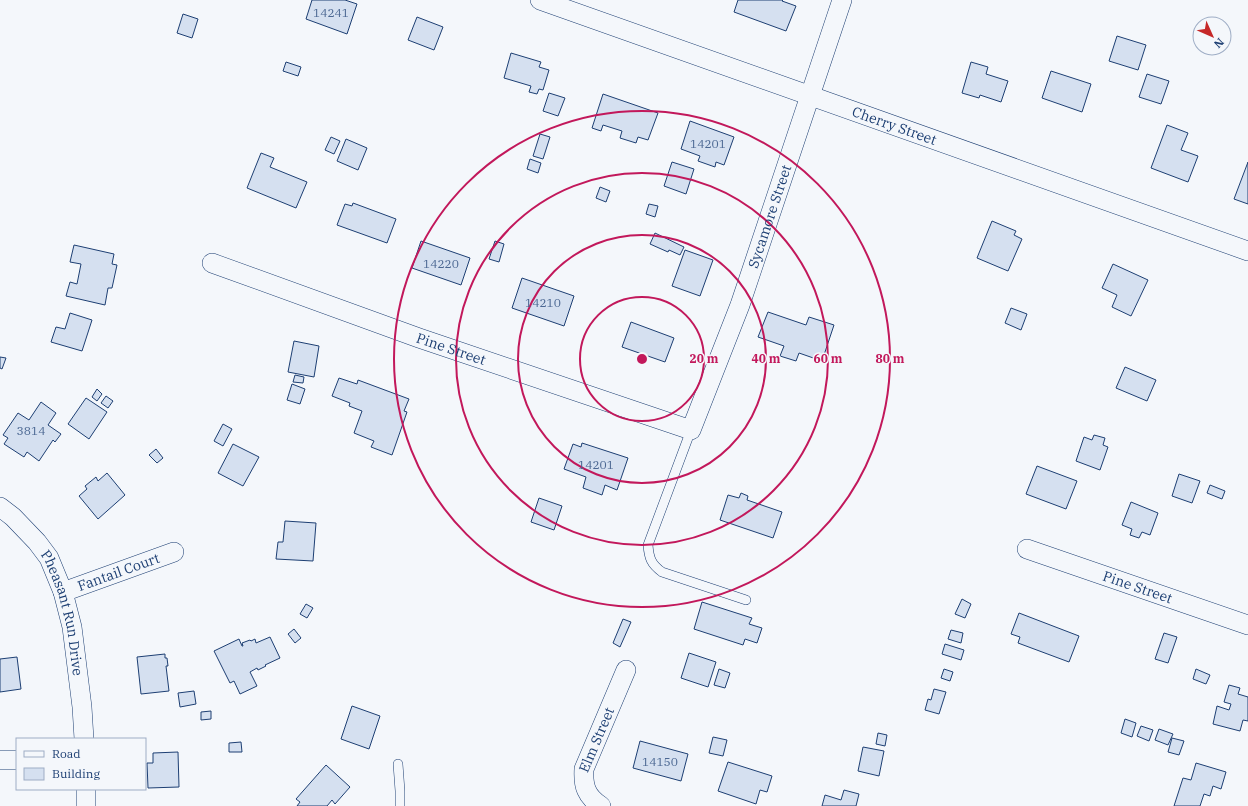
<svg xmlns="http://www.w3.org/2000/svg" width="1248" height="806" font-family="'IBM Plex Serif',serif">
<rect width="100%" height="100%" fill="#f4f7fb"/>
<path fill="#d5e0f0" stroke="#1d3f73" d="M312,0H345L357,4L347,34L306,19Z
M738,0H783L782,1L796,6L786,31L734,12Z
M183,14L198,19L192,38L177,33Z
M417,17L443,27L434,50L408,40Z
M1117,36L1146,45L1138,70L1109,61Z
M511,53L541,62L539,67L549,70L543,90L539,89L537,94L529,92L531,86L504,78Z
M286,62L301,67L298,76L283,71Z
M971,62L988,67L986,74L1008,81L1001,102L980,95L979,98L962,93Z
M1051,71L1091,84L1082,112L1042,98Z
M1147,74L1169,81L1161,104L1139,97Z
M549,93L565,98L558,116L543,111Z
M603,94L658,113L648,140L638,137L636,143L620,138L622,131L603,125L601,131L592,128Z
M690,121L734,137L724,165L716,162L715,167L698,161L700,156L681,149Z
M1167,125L1188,133L1181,150L1198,156L1188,182L1151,168Z
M540,134L550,137L543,159L533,156Z
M331,137L340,141L334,154L325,150Z
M346,139L367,148L358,170L337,161Z
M261,153L274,158L270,167L307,182L296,208L247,188Z
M530,159L541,163L538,173L527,169Z
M672,162L694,169L686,194L664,186Z
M1248,162V204L1234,199Z
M600,187L610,191L606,202L596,198Z
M353,203L396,219L387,243L337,225L345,204L352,206Z
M649,204L658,206L655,217L646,214Z
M992,221L1016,231L1014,235L1022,239L1008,271L977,258Z
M655,233L684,247L680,255L669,250L668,252L650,244Z
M421,241L470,258L461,285L412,268Z
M495,241L504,244L499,262L489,259Z
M74,245L114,254L112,264L117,265L112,288H108L105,305L66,296L70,282L77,284L81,264L70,262Z
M685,250L713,260L700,296L672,286Z
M1113,264L1148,280L1131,316L1112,307L1117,295L1102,288Z
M522,278L574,296L564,326L512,308Z
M1011,308L1027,314L1021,330L1005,323Z
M768,312L806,325L809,317L834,325L822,361L799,353L796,361L780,356L784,346L758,337Z
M70,313L92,320L82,351L51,342L56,327L65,329Z
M631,322L674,338L665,362L622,347Z
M294,341L319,346L314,377L288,372Z
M0,357L6,358L2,369L0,368Z
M1125,367L1156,380L1147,401L1116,388Z
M295,375L304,377L303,383L293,382Z
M339,378L357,384L358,380L409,399L404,411L407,412L392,455L371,447L374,441L354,433L362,411L349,406L350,403L332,396Z
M292,384L305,389L300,404L287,400Z
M97,389L102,394L97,401L92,397Z
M106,396L113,401L108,408L101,403Z
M86,398L107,412L89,439L68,424Z
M41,402L56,413L48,425L61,434L55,442L53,440L39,461L27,452L24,457L4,444L8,438L3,435L18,413L29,420Z
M223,424L232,429L223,446L214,441Z
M1094,435L1105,438L1103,445L1108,447L1100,470L1076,461L1084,437L1092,440Z
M582,443L628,458L617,490L605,485L602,495L583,488L586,477L564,469L573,444L581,447Z
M233,444L259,457L243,486L218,473Z
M156,449L163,458L157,463L149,455Z
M1037,466L1077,481L1066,509L1026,494Z
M107,473L125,495L98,519L79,496L87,489L85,486L96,477L98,481Z
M1179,474L1200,481L1192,503L1172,496Z
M1210,485L1225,491L1222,499L1207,493Z
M741,493L748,496L747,500L782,512L773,538L720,520L728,495L739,498Z
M539,498L562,506L554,530L531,522Z
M1131,502L1158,513L1150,535L1142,532L1139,538L1130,535L1132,529L1122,525Z
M285,521L316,523L313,561L276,559L278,542H283Z
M962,599L971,604L965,618L955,614Z
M702,602L752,618L749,624L762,628L757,643L745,639L743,645L694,629Z
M306,604L313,608L307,618L300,614Z
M1019,613L1079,636L1069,662L1018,643L1020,637L1011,634Z
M623,619L631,622L620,647L613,643Z
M294,629L301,638L295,643L288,634Z
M951,630L963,633L961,643L948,639Z
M1164,633L1177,637L1168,663L1155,659Z
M270,637L280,658L265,665L266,666L258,670L257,668L250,672L257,686L240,694L234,681L230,683L214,651L239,639L242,646H243L242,643L250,640L251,641L255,639L256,643Z
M945,644L964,650L961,660L942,654Z
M689,653L716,662L708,687L681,678Z
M165,654V658H167L168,666H166L169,691L141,694L137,657Z
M17,657L21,689L0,692V659Z
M719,669L730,673L725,688L714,685Z
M944,669L953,672L950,681L941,678Z
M1196,669L1210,675L1206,684L1193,679Z
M1229,685L1240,688L1238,694L1248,697V721L1243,720L1240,731L1213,724L1217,706L1229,710L1231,704L1224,702Z
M934,689L946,692L939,714L925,710L928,699L931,700Z
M194,691L196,704L180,707L178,693Z
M352,706L380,716L369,749L341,739Z
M211,711V719L201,720V712Z
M1125,719L1136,723L1132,737L1121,733Z
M1141,726L1153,730L1149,741L1137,736Z
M1159,729L1173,734L1168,745L1155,740Z
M878,733L887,735L885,746L876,744Z
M713,737L727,740L723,756L709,753Z
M1172,738L1184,741L1179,755L1168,752Z
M640,741L688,754L681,781L633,768Z
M241,742L242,752H229V743Z
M863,747L884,751L879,776L858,771Z
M178,752L179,787L148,788L147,763H153V753Z
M728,762L772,776L767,792L760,790L756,804L718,791Z
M1196,763L1226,772L1221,789L1213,786L1210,796L1204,794L1200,806H1174L1183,778L1191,780Z
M326,765L350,787L335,804L332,800L327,806H297L300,802L296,799Z
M844,790L859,794L856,806H822L825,795L841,800Z"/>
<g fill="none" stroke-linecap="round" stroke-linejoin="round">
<g stroke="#1d3f73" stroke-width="10">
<path id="lane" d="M691,430L648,545C649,558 651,564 662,572L746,600
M398,764L400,791V806"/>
</g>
<g stroke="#1d3f73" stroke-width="20">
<g id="street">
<path id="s1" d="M540,0L1248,251"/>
<path id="s2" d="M212,263L419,338L691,430L740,305L842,0"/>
<path id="s3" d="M0,507L13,517L37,542L49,558L63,592L72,627L82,707L84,739"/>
<path id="s4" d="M1027,549L1248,625"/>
<path id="s5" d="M63,592L174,552"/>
<path d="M0,760H17"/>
<path d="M86,789V806"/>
<path id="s6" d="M601,806C586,796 583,786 584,769L626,670"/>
</g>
</g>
<use href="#lane" stroke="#f4f7fb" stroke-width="9"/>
<use href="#street" stroke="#f4f7fb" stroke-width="19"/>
</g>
<g fill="none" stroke="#c2185b" stroke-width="2">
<circle cx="642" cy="359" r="62"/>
<circle cx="642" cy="359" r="124"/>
<circle cx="642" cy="359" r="186"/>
<circle cx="642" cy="359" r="248"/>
</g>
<g text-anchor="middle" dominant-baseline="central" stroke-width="3" stroke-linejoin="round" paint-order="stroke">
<g font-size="12" fill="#4b6792">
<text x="331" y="12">14241</text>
<text x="708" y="143">14201</text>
<text x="441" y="263">14220</text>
<text x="543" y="302">14210</text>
<text x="31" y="430">3814</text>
<text x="596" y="464">14201</text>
<text x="660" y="761">14150</text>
</g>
<g font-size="14" fill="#1d3f73" stroke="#f4f7fb">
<text stroke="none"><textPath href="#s1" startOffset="376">Cherry Street</textPath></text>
<text stroke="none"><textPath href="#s2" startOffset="735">Sycamore Street</textPath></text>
<text stroke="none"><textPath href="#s2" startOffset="254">Pine Street</textPath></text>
<text stroke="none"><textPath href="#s5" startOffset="59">Fantail Court</textPath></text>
<text stroke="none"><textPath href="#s4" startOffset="117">Pine Street</textPath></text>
<text stroke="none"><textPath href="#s3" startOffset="128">Pheasant Run Drive</textPath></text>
<text stroke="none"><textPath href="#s6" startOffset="75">Elm Street</textPath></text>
</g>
</g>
<circle cx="642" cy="359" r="6" fill="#c2185b" stroke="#f4f7fb" stroke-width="2"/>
<g font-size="12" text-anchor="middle" font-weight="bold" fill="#c2185b" stroke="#f4f7fb" stroke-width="3" stroke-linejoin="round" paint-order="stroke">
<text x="704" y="363">20 m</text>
<text x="766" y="363">40 m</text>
<text x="828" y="363">60 m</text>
<text x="890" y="363">80 m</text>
</g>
<rect x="16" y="738" width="130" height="52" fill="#f4f7fb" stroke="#9eadc5"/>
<rect x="24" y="751" width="20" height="6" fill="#f4f7fb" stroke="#9eadc5"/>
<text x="52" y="758" font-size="12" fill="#1d3f73">Road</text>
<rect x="24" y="768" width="20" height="12" fill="#d5e0f0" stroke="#9eadc5"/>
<text x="52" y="778" font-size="12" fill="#1d3f73">Building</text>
<g transform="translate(1212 36) rotate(135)"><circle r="19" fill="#f4f7fb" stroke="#9eadc5"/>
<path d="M0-3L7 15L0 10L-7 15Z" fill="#c62828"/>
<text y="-6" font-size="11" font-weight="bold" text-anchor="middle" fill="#1d3f73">N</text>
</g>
</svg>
